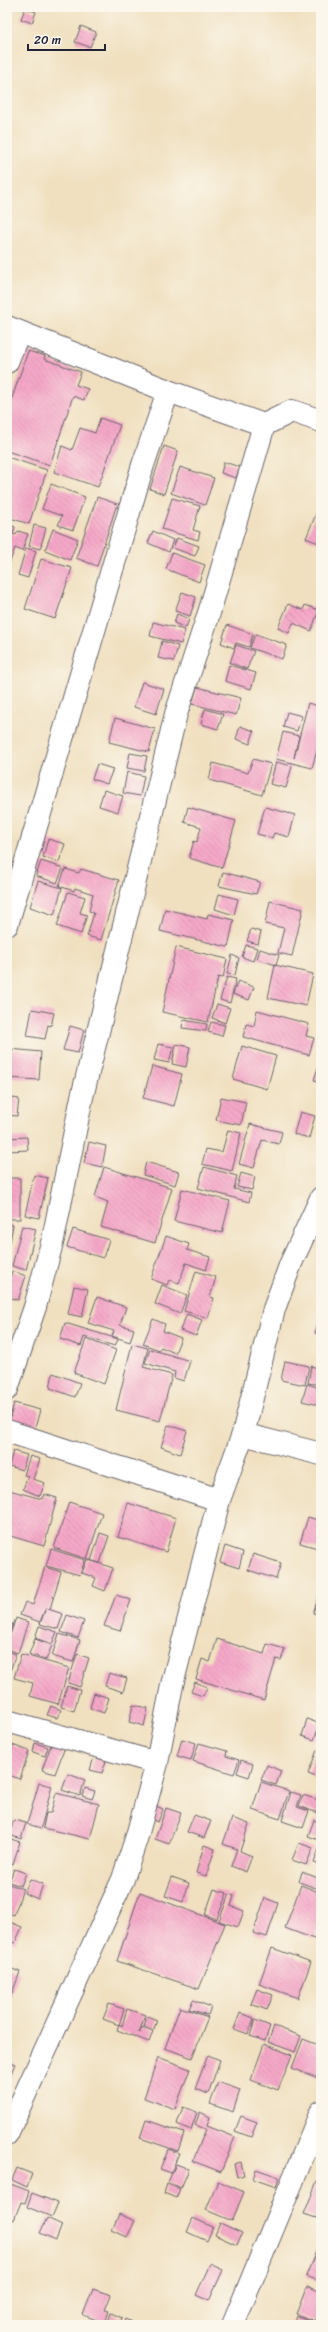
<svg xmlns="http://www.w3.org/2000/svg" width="328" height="2332" font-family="Sriracha,sans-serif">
<defs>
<pattern id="building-back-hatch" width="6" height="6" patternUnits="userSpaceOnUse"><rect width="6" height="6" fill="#f5a7c7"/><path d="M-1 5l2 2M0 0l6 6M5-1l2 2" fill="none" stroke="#d28fac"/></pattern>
</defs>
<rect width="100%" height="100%" fill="#fbf7ec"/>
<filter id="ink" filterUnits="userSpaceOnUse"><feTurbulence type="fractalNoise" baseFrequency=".025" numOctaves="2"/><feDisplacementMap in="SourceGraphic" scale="8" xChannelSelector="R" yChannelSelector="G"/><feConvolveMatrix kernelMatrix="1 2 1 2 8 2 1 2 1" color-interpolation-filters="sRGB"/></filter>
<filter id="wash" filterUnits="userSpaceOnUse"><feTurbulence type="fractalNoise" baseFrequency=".012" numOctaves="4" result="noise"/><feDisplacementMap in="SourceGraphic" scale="16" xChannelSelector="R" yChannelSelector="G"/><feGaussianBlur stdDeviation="0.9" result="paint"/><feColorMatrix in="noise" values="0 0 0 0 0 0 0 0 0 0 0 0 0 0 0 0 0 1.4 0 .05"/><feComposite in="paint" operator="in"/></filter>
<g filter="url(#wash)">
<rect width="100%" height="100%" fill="#f0e0c0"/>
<g id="blocks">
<path fill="url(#building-back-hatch)" d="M25,8L36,12L32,23L21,19Z
M81,26L96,32L90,47L75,42Z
M28,351L45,356L44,359L81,372L76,385L88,389L84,400L73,396L50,465L7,451V413Z
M100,418L120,425L98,487L54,472L62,446L72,450L80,428L95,433Z
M164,446L178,451L164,494L150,489Z
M7,457L47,470L29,524L7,517Z
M224,462L240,467L236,478L221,473Z
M180,467L214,478L205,505L171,493Z
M51,484L85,497L73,530L58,525L62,516L42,509Z
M97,497L117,504L97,566L76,558Z
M172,498L200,506L193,530L200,532L198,540L162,529Z
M319,507L321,508V544L306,538Z
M7,524L15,527L13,534L16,535L18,531L28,534L22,551L15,548L7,570Z
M34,525L46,528L40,549L29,546Z
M53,529L78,539L70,560L45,550Z
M153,531L173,540L169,552L148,543Z
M177,538L199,546L195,556L173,548Z
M26,548L36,551L28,578L18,575Z
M172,553L205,565L199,582L166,569Z
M41,559L72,568L55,619L25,609Z
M182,592L196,597L190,616L175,611Z
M288,604L303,610L305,605L319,610L311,631L293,623L289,633L278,628Z
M177,614L189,619L186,628L174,623Z
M153,622L185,630L181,644L150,636Z
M227,625L253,634L249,647L236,643L234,648L221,643Z
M255,634L287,645L282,659L250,648Z
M162,641L178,646L174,661L158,658Z
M236,645L254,651L247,669L230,663Z
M229,665L256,673L251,689L225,681Z
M142,682L164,689L156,714L134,707Z
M197,687L241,698L236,715L192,704Z
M308,703L321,707V736L312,768L276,759L283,732L299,736L294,758Z
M205,709L223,714L218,729L201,724Z
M287,712L302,716L297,731L283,727Z
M115,718L155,729L149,752L109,742Z
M240,726L254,731L250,744L236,739Z
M130,753L147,756L144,771L127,768Z
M253,759L271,764L262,795L209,780L213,763L248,773Z
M276,762L292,766L286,788L270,784Z
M97,764L113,769L107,784L92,779Z
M127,772L144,776L140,796L123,793Z
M104,790L123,796L118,812L99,806Z
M188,807L236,821L222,868L189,858L194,841L197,842L201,827L184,822Z
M265,807L295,815L289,837L274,833L272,838L257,834Z
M48,839L65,844L59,862L43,857Z
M41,861L63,868L57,883L36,876Z
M65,869L79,873L81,869L119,880L101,940L87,936L94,913L89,911L93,894L75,888L74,891L59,886Z
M223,872L260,882L256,894L219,886Z
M38,881L62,888L54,915L30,907Z
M68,892L85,897L80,913L87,915L81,934L57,926Z
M219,894L238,899L234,915L215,909Z
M270,901L303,909L292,956L278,953L284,928L265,924Z
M165,909L207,919L208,914L234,920L228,947L160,931Z
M251,929L261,932L258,944L247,941Z
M246,945L257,948L253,961L242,957Z
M176,947L227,959L223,978L218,977L208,1022L162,1012Z
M260,949L279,955L276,965L257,959Z
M232,955L239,958L235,975L227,974Z
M275,965L313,974L306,1006L268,998Z
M227,977L236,979L230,1003L220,1000Z
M238,981L254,987L249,1000L233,994Z
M217,1004L230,1008L225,1023L212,1018Z
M32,1009L54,1013L51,1026L48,1025L45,1039L27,1036Z
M257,1010L309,1024L306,1036L314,1038L309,1055L243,1037L246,1024L254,1026Z
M183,1020L207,1024L206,1031L182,1028Z
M211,1022L225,1025L222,1036L208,1032Z
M70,1026L84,1030L78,1053L63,1050Z
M158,1044L173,1047L169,1063L154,1060Z
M176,1044L190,1047L186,1067L172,1064Z
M242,1046L276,1056L267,1089L233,1079Z
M10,1049L41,1052L39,1080L8,1078Z
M320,1061H321V1082L314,1080Z
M152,1066L182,1074L174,1106L143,1098Z
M7,1097L19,1099L17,1116L7,1115Z
M221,1097L246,1102L241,1125L216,1120Z
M300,1112L315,1116L309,1138L294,1134Z
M250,1124L282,1132L279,1144L262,1140L254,1168L239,1164Z
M228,1130L241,1133L232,1171L202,1164L206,1149L222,1152Z
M27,1137L28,1150L8,1151V1138Z
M89,1142L106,1146L102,1167L84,1163Z
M146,1162L179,1172L175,1185L143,1175Z
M104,1167L172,1188L155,1243L101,1227L108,1202L95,1197Z
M204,1167L237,1176L234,1189L251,1193L249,1202L198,1188Z
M241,1173L255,1177L252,1190L237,1187Z
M34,1175L48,1178L39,1218L25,1215Z
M7,1178H20V1219H7Z
M182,1189L230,1201L222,1233L174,1221Z
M7,1224L13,1225L10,1242L7,1241Z
M22,1226L36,1229L26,1270L12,1266Z
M73,1229L109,1240L103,1258L67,1247Z
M166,1236L189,1244L187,1250L210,1257L206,1270L186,1263L179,1283L169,1280L167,1285L151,1279Z
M12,1271L26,1276L18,1300L7,1297V1276L10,1277Z
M196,1271L216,1277L210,1297L214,1298L208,1318L184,1311Z
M162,1285L187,1295L180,1314L155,1304Z
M74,1286L88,1289L82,1317L68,1314Z
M97,1297L126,1307L120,1325L134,1329L130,1342L112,1336L114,1331L88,1323Z
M187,1314L202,1320L196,1336L180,1330Z
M321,1314V1335L315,1333Z
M153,1319L165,1324L163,1331L181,1338L175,1353L161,1347L159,1350L143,1344Z
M65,1323L118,1339L115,1346L84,1337L81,1346L60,1339Z
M86,1339L116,1350L104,1384L74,1373Z
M132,1344L148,1348L143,1367L172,1375L160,1421L116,1410Z
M150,1349L190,1361L184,1381L174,1378L175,1372L145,1363Z
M285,1361L309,1366L305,1385L281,1380Z
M311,1366L321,1369V1385L308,1383Z
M53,1373L80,1383L75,1397L50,1388Z
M307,1384L321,1388L319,1405L302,1401Z
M14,1403L40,1410L34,1432L8,1425Z
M168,1425L187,1431L180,1454L161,1447Z
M13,1451L27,1455L22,1470L9,1466Z
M30,1456L40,1459L33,1479L45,1483L40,1496L23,1489L28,1476L24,1475Z
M9,1490L42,1499L44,1494L57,1498L44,1546L7,1535Z
M69,1502L102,1513L87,1559L54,1548Z
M128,1503L176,1518L166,1552L118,1537Z
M308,1517L321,1521V1549L300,1543Z
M100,1533L109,1536L100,1563L91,1561Z
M225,1546L243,1552L239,1568L220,1562Z
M51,1549L85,1560L80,1575L46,1566Z
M253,1554L281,1563L276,1579L248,1570Z
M87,1559L113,1568L105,1591L93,1586L96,1578L82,1573Z
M45,1567L61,1572L50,1609L45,1608L63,1614L58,1629L40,1624L45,1610L40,1622L20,1615L25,1602L33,1605Z
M321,1589V1615L313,1613Z
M116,1595L131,1600L120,1631L104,1626Z
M67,1615L84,1621L78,1638L61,1632Z
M16,1618L28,1622L18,1653L7,1649V1643Z
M7,1621L13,1624L7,1639Z
M39,1626L57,1632L52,1644L35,1638Z
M59,1634L80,1640L73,1662L52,1656Z
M35,1639L52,1645L46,1660L29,1654Z
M217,1639L264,1654L267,1644L285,1649L281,1660L276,1659L264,1700L196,1679L202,1659L210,1662Z
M7,1651L16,1654L7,1680Z
M21,1654L69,1668L58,1704L30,1696L33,1683L14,1678Z
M77,1654L89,1658L80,1687L68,1683Z
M109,1673L127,1678L123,1692L105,1686Z
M195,1682L207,1687L203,1696L191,1692Z
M67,1686L80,1690L74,1711L61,1707Z
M94,1693L109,1698L104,1713L90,1708Z
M133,1705L148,1708L144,1726L129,1722Z
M51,1706L61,1710L57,1718L47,1715Z
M307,1719L320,1724L314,1740L302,1736Z
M182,1739L196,1743L191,1760L177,1756Z
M52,1742L65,1747L55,1774L42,1770Z
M7,1743L29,1751L20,1779L7,1775Z
M35,1743L48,1747L45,1756L33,1752Z
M199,1743L227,1751L226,1756L239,1760L234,1774L193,1761Z
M317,1750L321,1751L319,1778L308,1774Z
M94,1757L106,1761L102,1773L90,1770Z
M241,1760L253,1764L249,1777L237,1773Z
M267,1765L281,1771L276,1785L261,1780Z
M68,1774L85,1780L80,1796L62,1790Z
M261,1782L289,1791L280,1819L252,1810Z
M39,1783L52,1786L41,1828L27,1824Z
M85,1788L95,1791L92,1799L82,1796Z
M291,1792L301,1795L297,1807L309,1811L303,1828L282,1821Z
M56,1793L99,1804L90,1839L43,1828L46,1813H51Z
M303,1795L321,1801V1820L318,1819L320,1814L299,1806Z
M151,1804L163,1809L158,1822L146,1818Z
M166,1808L181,1813L169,1844L155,1839Z
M194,1815L211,1821L204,1838L187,1832Z
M232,1818L249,1824L240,1851L252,1856L246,1872L231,1866L237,1849L223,1844Z
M7,1819L11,1820L8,1837H7Z
M14,1820L26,1823L21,1839L9,1835Z
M314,1820L321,1823V1841L308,1836Z
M8,1838L20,1842L13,1864L7,1862Z
M299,1843L313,1848L306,1865L292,1860Z
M204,1845L215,1849L206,1876L196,1873Z
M320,1846H321V1865L314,1863Z
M14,1869L26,1873L21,1886L9,1882Z
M302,1872L321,1879V1890L299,1882Z
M172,1877L189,1883L183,1902L165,1896Z
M30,1879L43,1884L38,1899L24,1893Z
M9,1884L23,1889L14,1915L7,1913V1890Z
M301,1885L321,1893V1921L314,1939L285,1928Z
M214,1889L227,1893L217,1919L205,1915Z
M140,1892L225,1924L199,1989L117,1961Z
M229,1894L234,1896L231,1906L244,1911L238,1927L219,1921Z
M265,1898L278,1903L267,1937L253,1933Z
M10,1922L22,1927L15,1943L7,1940V1930Z
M272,1948L311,1962L298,1998L259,1984Z
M7,1967L20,1972L10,1999L7,1998Z
M257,1989L273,1995L267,2010L251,2004Z
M193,2000L211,2007L208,2015L189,2009Z
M109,2004L124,2009L119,2025L103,2019Z
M180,2007L208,2017L192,2058L165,2048Z
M127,2009L145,2015L139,2033L142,2027L153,2031L149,2042L117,2030L119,2024L122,2026Z
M240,2013L254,2018L248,2034L234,2029Z
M147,2016L157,2020L154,2029L144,2026Z
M255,2020L270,2026L265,2041L250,2036Z
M274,2026L301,2036L295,2052L268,2042Z
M303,2039L321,2046V2079L292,2068Z
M264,2044L292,2055L278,2090L251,2080Z
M208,2055L220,2060L208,2094L195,2089Z
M158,2057L190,2069L175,2109L144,2098Z
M7,2061L15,2064L7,2083Z
M218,2082L240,2090L233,2112L210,2104Z
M183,2107L197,2112L191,2130L177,2124Z
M200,2112L210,2117L207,2126L235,2137L221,2172L193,2161L206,2129L195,2125Z
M241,2116L257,2122L251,2137L235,2131Z
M146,2120L184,2133L178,2151L140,2138Z
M168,2149L179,2153L171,2173L160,2169Z
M241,2162L244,2175L237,2177L234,2164Z
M176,2164L189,2169L181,2188L168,2182Z
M17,2168L32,2174L27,2187L12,2180Z
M256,2169L279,2177L276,2187L253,2179Z
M218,2181L244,2192L232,2221L206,2210Z
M317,2181L321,2182V2206L316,2218L304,2214Z
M8,2183L29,2191L25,2203L21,2202L14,2220L7,2217Z
M167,2184L180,2189L176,2198L164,2193Z
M32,2193L58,2203L52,2217L27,2207Z
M119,2214L135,2221L127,2237L112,2230Z
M47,2218L62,2225L56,2240L40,2233Z
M193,2218L213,2227L207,2241L187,2232Z
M220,2223L242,2233L237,2245L215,2235Z
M321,2239V2282L306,2276Z
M210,2264L223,2270L209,2301L196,2295Z
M307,2286L321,2292V2308L314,2321L296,2314Z
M93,2289L111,2295L105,2310L109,2311L105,2323L83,2315Z
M111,2313L122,2318L119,2325H107Z
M297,2316L314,2322L312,2325H294Z
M125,2319L138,2325H123Z"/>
</g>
</g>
<g filter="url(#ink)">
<use href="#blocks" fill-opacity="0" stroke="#6a646a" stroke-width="1"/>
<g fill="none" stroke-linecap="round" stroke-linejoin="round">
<g stroke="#6a646a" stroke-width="24">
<path id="minor" d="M7,327L168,391L264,425L292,411L321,421
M7,362L19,332
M7,925L143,465L168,391
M7,1389L35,1307L53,1239L82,1097L176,714L209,613L264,425
M7,1431L219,1500
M243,1434L321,1454
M7,1721L157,1763
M7,2134L123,1879L137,1836L157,1763L172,1685L219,1500L243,1434L274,1309L291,1263L321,1198
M233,2325L321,2112"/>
</g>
<use href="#minor" stroke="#fff" stroke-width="22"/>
</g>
</g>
<rect width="328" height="2332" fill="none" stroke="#fbf7ec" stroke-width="24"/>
<path d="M28 44v6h77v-6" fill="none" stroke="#22223b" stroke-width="2"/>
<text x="34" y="44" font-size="12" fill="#22223b" stroke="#fbf7ec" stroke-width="3" paint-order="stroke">20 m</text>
</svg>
